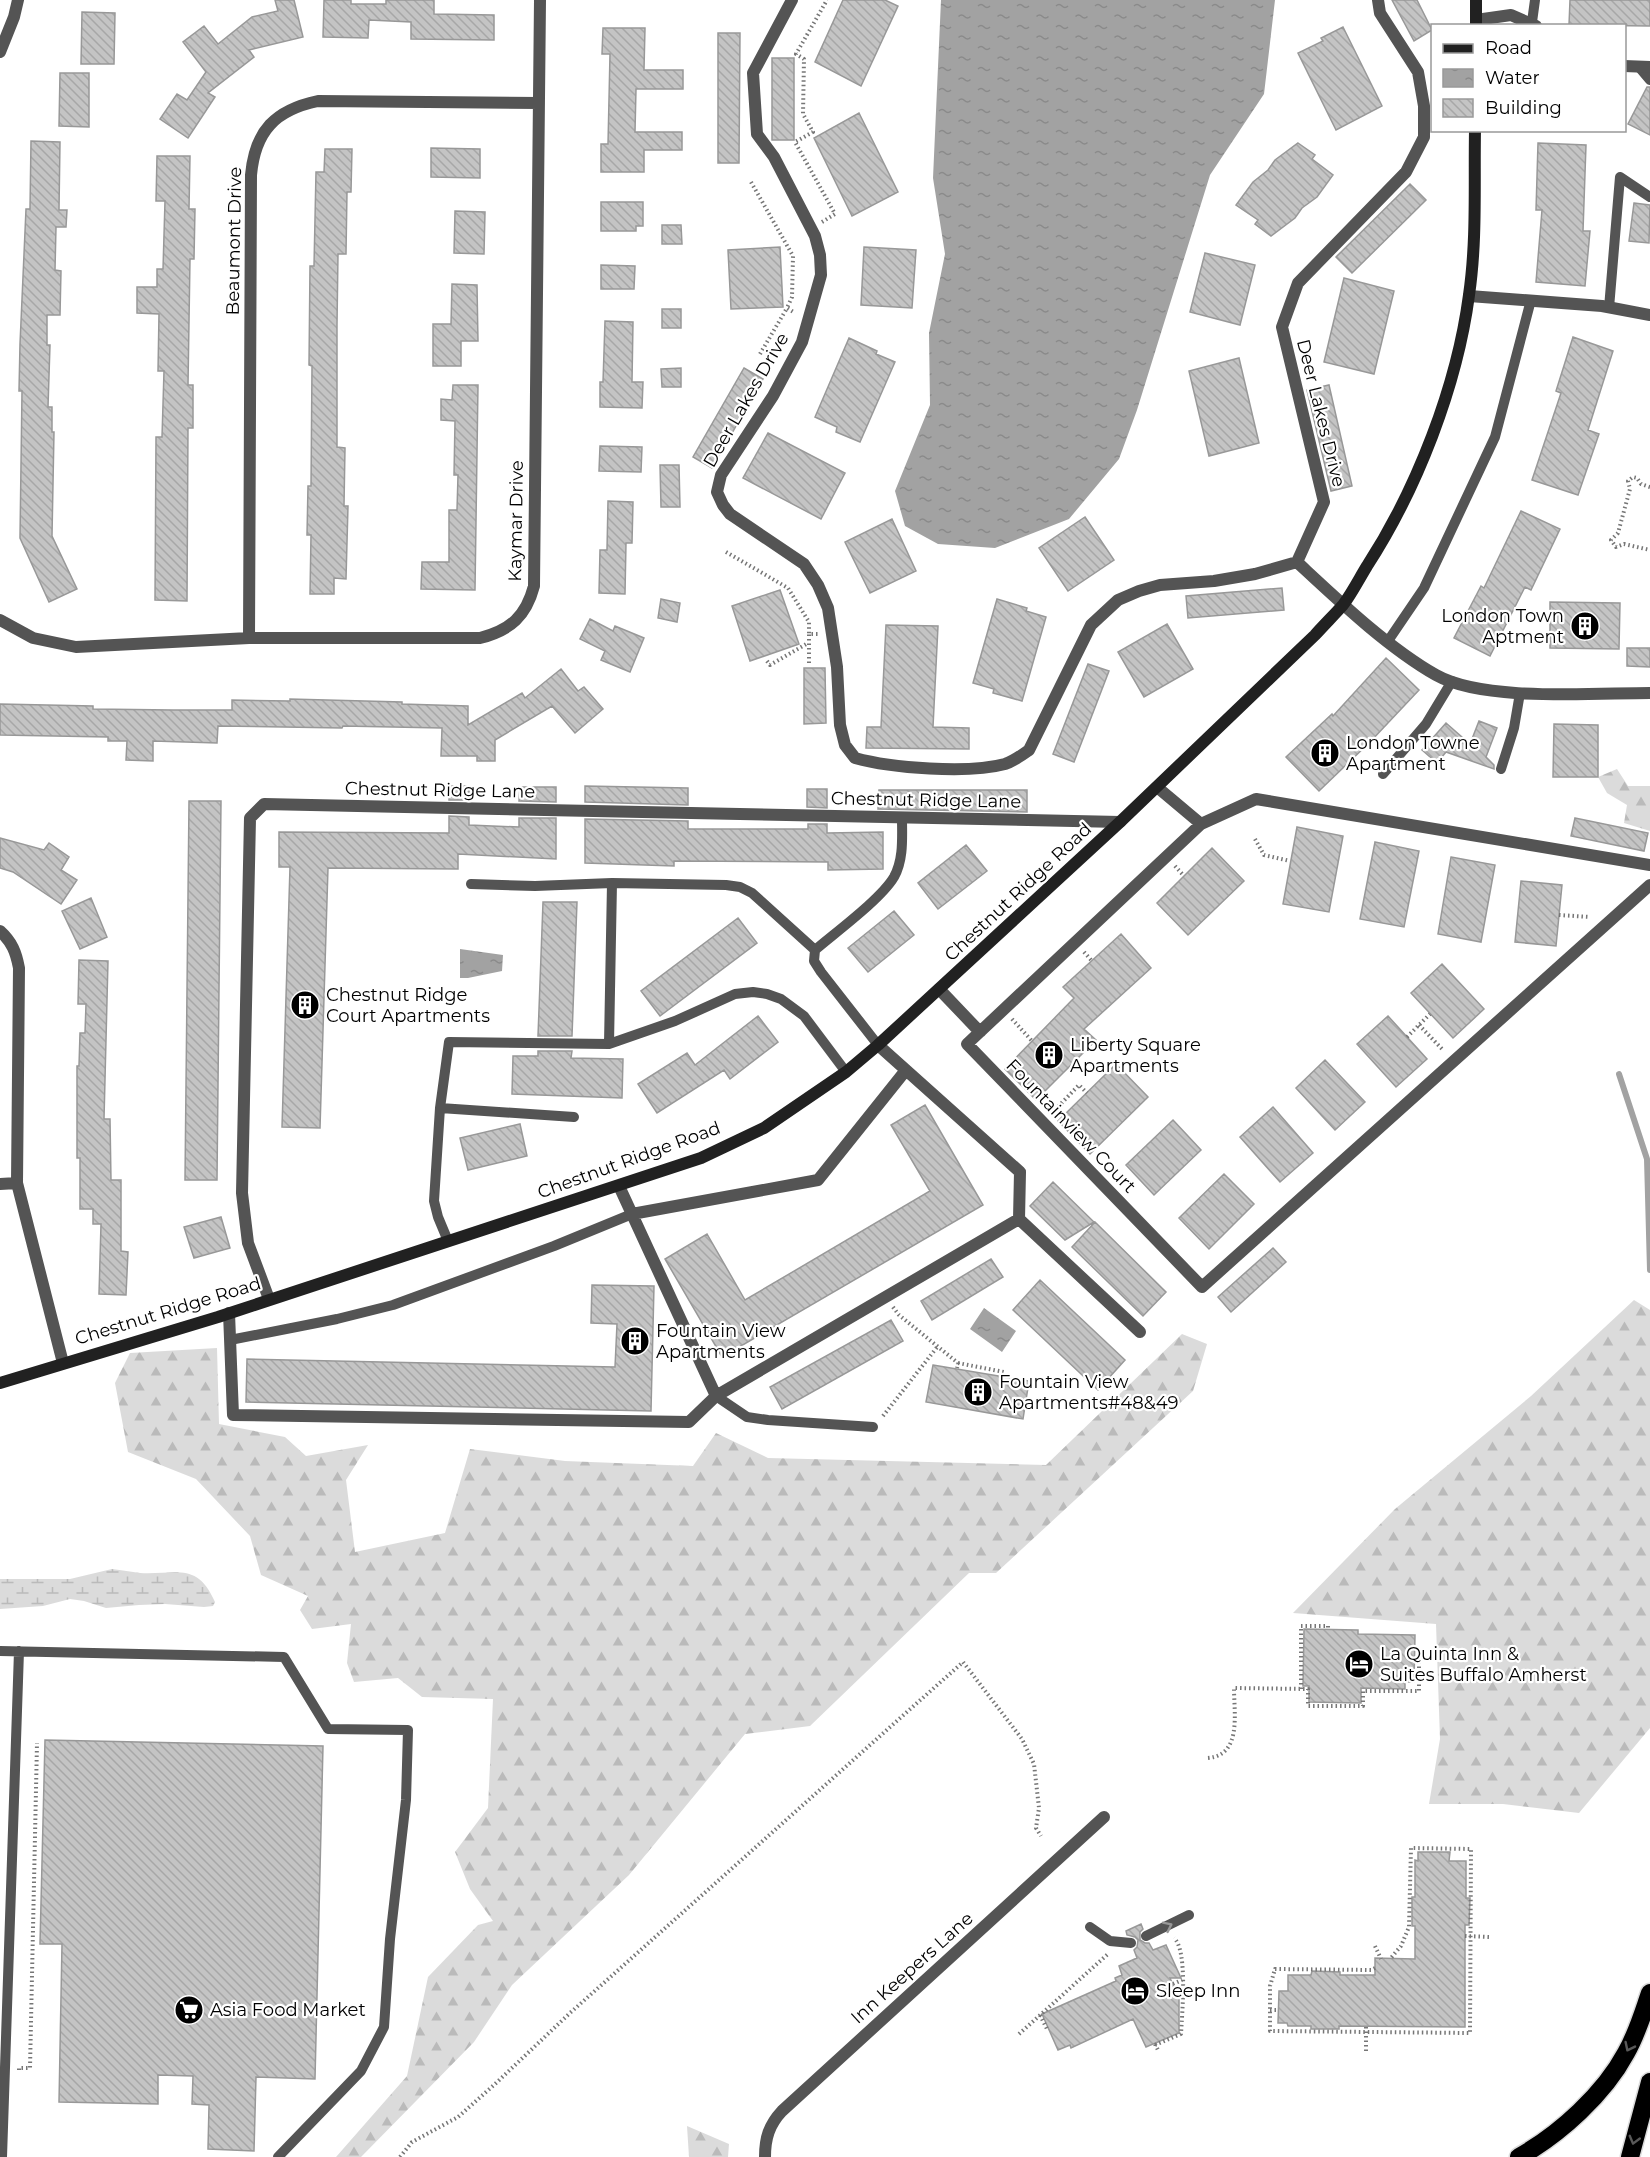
<svg xmlns="http://www.w3.org/2000/svg" width="1650" height="2157" font-family="Montserrat,sans-serif">
<defs>
<pattern id="forest-firs" width="22" height="20" patternUnits="userSpaceOnUse" patternTransform="scale(1.5)"><rect width="22" height="20" fill="#dbdbdb"/><path d="M5 1l3.5 6h-7zM16 11l3.5 6h-7z" fill="#bababa"/></pattern>
<pattern id="wetland-marsh" width="20" height="14" patternUnits="userSpaceOnUse" patternTransform="scale(1.5)"><rect width="20" height="14" fill="#dbdbdb"/><path d="M1 5h8M5 5V1M11 12h8M15 12V8" fill="none" stroke="#bababa"/></pattern>
<pattern id="water-ripples" width="26" height="14" patternUnits="userSpaceOnUse" patternTransform="scale(1.5)"><rect width="26" height="14" fill="#a2a2a2"/><path d="M2 4q2-2 4 0t4 0M15 11q2-2 4 0t4 0" fill="none" stroke="#8a8a8a"/></pattern>
<pattern id="building-back-hatch" width="6" height="6" patternUnits="userSpaceOnUse" patternTransform="scale(1.5)"><rect width="6" height="6" fill="#c4c4c4"/><path d="M-1 5l2 2M0 0l6 6M5-1l2 2" fill="none" stroke="#a7a7a7"/></pattern>
</defs>
<rect width="100%" height="100%" fill="#fff"/>
<path fill="url(#forest-firs)" d="M1617,769L1628,786H1650V831L1624,823L1627,805L1607,793L1598,777Z
M1634,1300L1650,1310V1728L1579,1813L1503,1804H1429L1440,1739L1436,1624L1293,1613L1395,1509L1531,1396Z
M1182,1334L1207,1344L1193,1391L996,1573H969L810,1726L745,1734L629,1875L512,1985L474,2042L361,2157H336L407,2076L428,1977L478,1925L493,1921L470,1889L455,1852L488,1808L493,1699L422,1697L398,1678L354,1682L347,1663L351,1624L312,1629L300,1610L308,1596L261,1575L250,1536L196,1479L128,1452L115,1383L130,1353L217,1348L219,1424L285,1437L306,1456L368,1445L346,1480L355,1552L445,1533L470,1449L565,1461L693,1466L716,1433L768,1458L1046,1465Z
M687,2126L729,2144L728,2157H689Z"/>
<path fill="url(#wetland-marsh)" d="M112,1569C122,1570 131,1572 140,1573C176,1575 197,1561 215,1602L213,1606L204,1607L165,1604L139,1605L106,1608L84,1601L70,1599L43,1606L0,1609V1579H70Z"/>
<path fill="url(#water-ripples)" d="M941,0H1275L1264,94L1210,175L1137,410L1119,459L1069,519L995,548L938,544L905,526L895,491L930,405L929,333L945,254L933,178Z
M460,949L503,955L502,971L468,978H460Z
M984,1308L1016,1331L1002,1352L970,1329Z"/>
<g fill="none" stroke-linecap="round" stroke-linejoin="round">
<path stroke="#a2a2a2" stroke-width="6" d="M1619,1074L1647,1159L1650,1270"/>
</g>
<path fill="url(#building-back-hatch)" stroke="#989898" stroke-width="1.5" d="M275,0H294L303,37L249,50L254,57L208,93L215,97L188,138L160,119L177,94L187,100L206,72L183,42L204,26L218,44L252,17L278,11Z
M324,0H351V4H386V0H434V14L494,15V40L411,39V22L369,20L368,38L323,37Z
M843,0H885L898,6L861,86L815,62Z
M1392,0H1417L1432,30L1414,41Z
M1570,0H1650V26L1569,25Z
M82,12L115,13L114,64H81Z
M1343,27L1382,106L1336,130L1298,53L1323,41L1321,38Z
M603,28H645L644,70H683V89H636L635,132H682V150H644V172H601V144H608L610,54H602Z
M718,33H740L739,163H718Z
M772,58H794V140H772Z
M60,73H89V127L59,126Z
M1647,87H1650V135L1628,124Z
M859,113L898,192L852,216L814,138Z
M31,141L60,142L59,210H67L66,227H56L55,270L61,271L60,315H47V345H50L48,407H52V432H54L52,536L77,589L49,602L20,538L22,391H19L20,344L26,209H30Z
M1298,143L1315,155L1312,159L1333,175L1317,197L1302,208L1295,218L1271,236L1255,224L1258,220L1236,205L1253,182L1268,170L1275,160Z
M1538,143L1586,145L1583,231H1590L1585,286L1536,282L1542,210H1536Z
M431,148L480,149V178L431,177Z
M325,149H352L351,192H347L346,254H338L337,325V447L345,448L344,506H348L346,579L334,578V594H310L311,535H307L308,486H311L312,366L309,365L310,266H314L316,172H324Z
M157,156H190L189,209H195L194,259H190L188,385H193V428H188L187,601L155,600L156,437H162L164,371H158L159,314L137,313V287H157V269H163L165,201H156Z
M1410,184L1426,200L1352,273L1336,257Z
M601,202H643V226H636V231H601Z
M1634,203L1650,205L1649,243L1629,241Z
M455,211L485,212L484,254L454,253Z
M662,225H681L682,244H662Z
M780,247L783,307L731,309L728,250Z
M864,247L916,250L912,308L861,305Z
M1205,253L1255,265L1240,325L1190,312Z
M601,265L635,266L634,289H601Z
M1344,278L1394,291L1374,374L1324,362Z
M452,284L477,285L478,341H461V366H433V324H451Z
M662,309H681V328H662Z
M605,321L633,322L632,382H643L642,408L600,407V382H603Z
M1573,337L1613,351L1588,430L1599,434L1578,495L1532,480L1561,393L1556,391Z
M849,338L877,351L876,354L895,362L860,442L836,432L837,427L815,417Z
M1239,358L1259,443L1209,456L1189,371Z
M681,368V387H662L661,369Z
M744,368L763,379L712,468L693,457Z
M453,385H478L475,590L421,589L422,562H449V510H457L458,475H454L455,421L441,420V399L452,400Z
M1329,385L1352,486L1331,491L1307,390Z
M768,433L845,473L821,519L743,478Z
M600,446L642,447L641,472L599,471Z
M660,465H679L680,507H661Z
M608,501L633,502L632,543H626L625,594L599,593L600,550H607Z
M1521,511L1560,529L1531,590L1525,587L1490,656L1454,638L1481,586L1484,588Z
M1085,517L1114,560L1068,591L1039,548Z
M892,519L916,571L870,593L845,542Z
M1282,588L1284,610L1188,618L1186,596Z
M780,590L799,644L750,661L732,606Z
M661,599L680,603L677,622L658,618Z
M997,599L1027,608L1026,611L1046,617L1022,701L993,693L994,689L973,683Z
M1550,602L1620,603L1619,649L1550,648Z
M590,619L613,631L615,626L644,638L630,672L601,660L605,651L580,639Z
M1167,624L1193,669L1144,697L1118,652Z
M886,625L938,626L933,727L969,728V749L866,748L867,727H881Z
M1627,648H1650V667L1627,666Z
M1386,658L1419,690L1371,741L1319,791L1286,757L1332,714L1333,716Z
M1088,664L1109,671L1074,762L1053,754Z
M804,668H825L826,723L804,724Z
M561,669L578,691L584,687L603,709L575,733L552,706L495,740V761H477V756H441L442,728L343,726L342,728L218,726L217,743L153,741V761L126,760L127,741H108V737L0,735V704L93,706V709L173,710H232V700L290,701V699L402,702V704L468,706V725L522,693L525,698Z
M1479,721L1497,728L1486,757L1494,765V769L1446,752L1437,763L1422,750L1446,723L1470,744Z
M1554,724L1598,725V777H1553Z
M449,786H469V800H449Z
M585,786L688,788V805L585,802Z
M520,787H556V802L519,801Z
M807,789H827V808L807,807Z
M879,790H1027V812L878,809Z
M189,801H221L217,1180H185Z
M449,816L469,817V825L519,827V818H556V859L458,854V869L328,868L320,1128L282,1127L290,867H279V832L449,833Z
M1575,818L1648,833L1644,851L1571,836Z
M585,819L688,821V829H808V824H827V833L883,832V869L828,870V862L674,861V866L585,863Z
M1297,827L1343,836L1329,912L1283,904Z
M0,838L44,850L49,843L69,857L61,870L77,880L61,904L13,872L0,868Z
M1375,842L1419,851L1404,927L1360,919Z
M966,845L987,871L938,909L918,883Z
M1212,848L1244,881L1188,935L1157,903Z
M1451,857L1495,865L1481,942L1438,934Z
M1521,881L1562,885L1556,946L1515,942Z
M91,898L107,937L80,949L62,911Z
M543,902H577L572,1036H538Z
M894,911L914,935L868,972L848,948Z
M738,918L757,943L660,1016L641,991Z
M1121,934L1151,968L1084,1029L1096,1040L1036,1100L1005,1069L1074,998L1063,987Z
M79,960L108,961L104,1119H110L111,1180H121V1251L128,1252L126,1295L99,1294L101,1224H93V1209H80V1158H77V1066H79L80,1033H85L86,1004H78Z
M1442,964L1484,1009L1453,1038L1411,993Z
M758,1016L778,1042L730,1079L724,1070L657,1113L638,1084L687,1053L695,1065Z
M1388,1016L1427,1059L1396,1087L1357,1044Z
M538,1051H572L571,1058L623,1059L622,1098L512,1094L513,1056H538Z
M1325,1060L1365,1102L1335,1130L1296,1088Z
M1116,1064L1148,1097L1090,1154L1058,1121Z
M925,1105L983,1205L722,1357L665,1259L707,1234L745,1300L930,1191L891,1125Z
M1273,1107L1313,1153L1280,1182L1240,1137Z
M1173,1120L1201,1150L1154,1195L1126,1165Z
M520,1124L527,1156L468,1170L460,1138Z
M1224,1174L1254,1204L1209,1249L1179,1218Z
M1053,1182L1094,1222L1065,1240L1030,1206Z
M221,1217L230,1248L194,1258L184,1227Z
M1095,1222L1166,1292L1143,1316L1072,1247Z
M1273,1248L1286,1262L1231,1312L1218,1297Z
M991,1259L1003,1277L932,1320L921,1301Z
M1040,1280L1125,1360L1098,1390L1013,1310Z
M592,1285L654,1286L651,1411L246,1402L247,1359L615,1367L617,1324L591,1323Z
M891,1320L903,1341L782,1409L770,1387Z
M933,1365L1029,1381L1023,1419L926,1402Z
M1304,1629L1358,1630V1634L1415,1635L1414,1682H1405V1689L1361,1688V1703L1309,1702V1686H1303Z
M45,1740L323,1746L315,2079L256,2077L254,2151L208,2149L209,2105L192,2104L193,2076L158,2075V2104L59,2102L62,1944H40Z
M1418,1852H1450L1449,1861H1466V1898H1470L1469,1925H1465V2027L1339,2026V2029H1311V2026H1288L1287,2023H1278L1279,1991H1288V1975H1311L1312,1971L1340,1972V1975H1375V1958L1415,1959V1926H1412V1897H1415V1860L1418,1861Z
M1141,1924L1143,1929L1140,1932V1940L1145,1943H1149L1153,1950L1166,1945L1181,1978H1170L1179,1999V2033L1146,2047L1133,2019L1071,2048L1070,2045L1058,2050L1042,2014L1116,1981L1115,1978L1122,1975L1119,1966L1137,1958L1134,1950L1137,1947L1138,1940L1135,1937L1127,1935L1126,1931Z"/>
<g fill="none" stroke-linecap="round" stroke-linejoin="round">
<g stroke="#dbdbdb" stroke-width="21">
<path id="highway" d="M1519,2157C1560,2134 1604,2094 1626,2053C1637,2034 1643,2013 1650,1993
M1630,2157L1650,2082"/>
</g>
<path stroke="#767676" stroke-width="4" stroke-dasharray="1.5 3" stroke-linecap="butt" d="M751,182L793,256L792,297L787,308
M822,222L835,214L795,142L813,132L803,114L804,59L796,54L827,0
M760,354L787,308L795,313
M1650,487L1641,484L1637,478L1633,477L1628,481L1630,489L1618,533L1611,540L1616,547L1624,544L1650,550
M726,552L788,588L809,622V634
M767,661L770,665L808,643
M809,663V634H819
M1255,839L1264,855L1290,861
M1175,866L1184,876
M1559,915L1590,917
M1084,952L1092,961
M1012,1019L1032,1041
M1419,1025L1443,1050
M1407,1037L1430,1014
M1052,1113L1079,1085L1087,1093
M893,1307L899,1315L958,1363L957,1368
M958,1363L1004,1372L1003,1376
M883,1416L938,1346
M1301,1689V1626H1328V1629
M1208,1758C1242,1755 1234,1714 1234,1688L1308,1689V1706H1363V1691H1419V1661H1414
M1465,1936L1490,1937
M1375,1946L1381,1959
M1375,1968L1371,1970L1275,1969L1270,1986V2031L1470,2033L1471,1849L1411,1848L1409,1927L1401,1946L1390,1959
M1173,1984L1182,1980
M1270,2010H1278
M1040,2015L1047,2029L1048,2028
M1019,2034L1108,1954
M1155,2044L1159,2052
M1155,2045L1181,2034C1182,2014 1188,1950 1174,1938
M1366,2051V2027
M19,2070V2068H30L37,1743
M400,2157L412,2142L458,2117L494,2085L570,2013L963,1662L1022,1739L1034,1764L1039,1808L1036,1828L1041,1836"/>
<path stroke="#545454" stroke-width="10" d="M1532,22L1535,0
M1639,67L1650,80
M1609,308L1620,177L1650,197
M1388,641L1424,588L1495,437L1531,300
M1501,769L1514,728L1520,693
M1383,774L1426,724L1452,681
M471,884L535,886L612,883
M609,1044L612,883L726,885L740,887L752,893L815,950
M878,1045L821,972L814,961L815,950C836,932 881,899 894,877C904,859 902,837 902,817
M440,1108L574,1117
M448,1241L438,1217L434,1201L440,1108L449,1042L609,1044L675,1021L735,994L753,992L767,994L781,999L804,1016L846,1072
M230,1340L337,1319L393,1305L554,1246L632,1214
M716,1396L747,1417L768,1420L873,1427
M0,1651L284,1657L328,1729L408,1730L406,1800L390,1939L384,2027L361,2071L278,2157
M1090,1927L1110,1941L1131,1943
M1146,1936L1189,1915
M2,2157L19,1651"/>
<path stroke="#545454" stroke-width="12" d="M792,0L753,73L757,134L774,157L815,236L820,255L821,275L802,342L773,396L721,475L717,492L723,505L730,514L804,564L818,585L828,608L837,667L840,725L845,745L855,758C891,768 968,774 1005,764C1014,761 1022,755 1029,750L1091,625L1118,600L1139,591L1160,585L1214,581L1255,574L1297,562
M1378,0L1380,13L1418,72L1424,106V137L1406,172L1298,283L1282,327L1324,502L1297,562C1338,600 1387,647 1436,675C1484,702 1594,693 1650,693
M1476,20L1511,15L1536,26
M0,52L14,17L18,0
M1624,66L1650,67
M1469,296L1602,306L1650,315
M0,620L33,638L76,647L249,638H480C511,630 526,616 534,586L540,0
M249,638L251,175C255,131 275,110 318,101L539,103
M1157,787L1201,824
M1650,865L1256,799L1201,824L967,1044L1202,1287L1650,885
M0,931C12,942 16,952 19,968L17,1183L63,1363
M939,989L980,1032
M878,1045L1020,1172L1019,1219L1140,1332
M0,1184L17,1183
M619,1186L716,1396
M632,1214L818,1180L906,1070
M269,1299L248,1243L242,1193L250,818L264,804L1120,822
M229,1313L233,1415L689,1422L716,1396L1019,1219
M765,2157C765,2138 769,2125 782,2111L1104,1817"/>
<path stroke="#212121" stroke-width="12" d="M1476,26V0
M0,1383L218,1317L701,1158L764,1128L846,1072L878,1045L1120,822L1315,635C1324,625 1334,615 1343,605C1352,593 1359,579 1367,566C1417,489 1457,386 1469,295C1477,240 1474,185 1475,130"/>
<use href="#highway" stroke="#000" stroke-width="18"/>
</g>
<defs><path id="oneway-chevron" d="M-2-3.5L2.5 0L-2 3.5" fill="none" stroke-width="1.6" stroke-linecap="round" stroke-linejoin="round" transform="scale(1.5)"/></defs>
<use stroke="#989898" href="#oneway-chevron" transform="translate(1168 1926) rotate(-26)"/>
<g stroke="#595959">
<use href="#oneway-chevron" transform="translate(1629 2047) rotate(116)"/>
<use href="#oneway-chevron" transform="translate(1634 2140) rotate(105)"/>
</g>
<defs>
<g id="building-disc" transform="scale(1.5)"><circle r="9.5" fill="#000" stroke="#fff"/><path d="M-4-6H4V6H1V3H-1V6H-4ZM-2.5-4.3h1.7v1.8h-1.7ZM.8-4.3h1.7v1.8H.8ZM-2.5-1h1.7V.8h-1.7ZM.8-1h1.7V.8H.8Z" fill="#fff"/></g>
<g id="hotel-disc" transform="scale(1.5)"><circle r="9.5" fill="#000" stroke="#fff"/><path d="M-6-4.5h1.5V1H6V5H4.5V3h-9V5H-6ZM-4 0a1.8 1.8 0 1 1 3.6 0ZM.5 0V-2.5h3Q6-2.5 6 0Z" fill="#fff"/></g>
<g id="supermarket-disc" transform="scale(1.5)"><circle r="9.5" fill="#000" stroke="#fff"/><path d="M-6-5.5h2.5l.6 2H6L4.5 2H-2.5L-4.4-4H-6ZM-1.5 3.2a1.3 1.3 0 1 0 .1 0ZM3 3.2a1.3 1.3 0 1 0 .1 0Z" fill="#fff"/></g>
</defs>
<g fill-rule="evenodd">
<use href="#building-disc" x="1585" y="626"/>
<use href="#building-disc" x="1325" y="753"/>
<use href="#building-disc" x="305" y="1005"/>
<use href="#building-disc" x="1049" y="1055"/>
<use href="#building-disc" x="635" y="1341"/>
<use href="#building-disc" x="978" y="1392"/>
<use href="#hotel-disc" x="1359" y="1664"/>
<use href="#hotel-disc" x="1135" y="1991"/>
<use href="#supermarket-disc" x="189" y="2010"/>
</g>
<g text-anchor="middle" dominant-baseline="central" stroke-width="4.5" stroke-linejoin="round" paint-order="stroke">
<g font-size="18" fill="#000" stroke="#fff">
<text transform="translate(234 241) rotate(-89)">Beaumont Drive</text>
<text transform="translate(746 400) rotate(-60)">Deer Lakes Drive</text>
<text transform="translate(1321 413) rotate(76)">Deer Lakes Drive</text>
<text transform="translate(516 521) rotate(-89)">Kaymar Drive</text>
<text transform="translate(440 790) rotate(1)">Chestnut Ridge Lane</text>
<text transform="translate(926 800) rotate(1)">Chestnut Ridge Lane</text>
<text transform="translate(1018 892) rotate(-43)">Chestnut Ridge Road</text>
<text transform="translate(1071 1126) rotate(46)">Fountainview Court</text>
<text transform="translate(629 1160) rotate(-20)">Chestnut Ridge Road</text>
<text transform="translate(168 1311) rotate(-17)">Chestnut Ridge Road</text>
<text transform="translate(912 1968) rotate(-42)">Inn Keepers Lane</text>
</g>
<g font-size="18" fill="#000" stroke="#fff" text-anchor="start">
<text x="1564" y="616" text-anchor="end">London Town<tspan x="1564" dy="21">Aptment</tspan></text>
<text x="1346" y="743">London Towne<tspan x="1346" dy="21">Apartment</tspan></text>
<text x="326" y="995">Chestnut Ridge<tspan x="326" dy="21">Court Apartments</tspan></text>
<text x="1070" y="1045">Liberty Square<tspan x="1070" dy="21">Apartments</tspan></text>
<text x="656" y="1331">Fountain View<tspan x="656" dy="21">Apartments</tspan></text>
<text x="999" y="1382">Fountain View<tspan x="999" dy="21">Apartments#48&amp;49</tspan></text>
<text x="1380" y="1654">La Quinta Inn &amp;<tspan x="1380" dy="21">Suites Buffalo Amherst</tspan></text>
<text x="1156" y="1991">Sleep Inn</text>
<text x="210" y="2010">Asia Food Market</text>
</g>
</g>
<rect x="1431" y="24" width="195" height="108" fill="#ffffff" stroke="#999999" stroke-width="1.5"/>
<rect x="1443" y="44" width="30" height="9" fill="#212121" stroke="#999999" stroke-width="1.5"/>
<text x="1485" y="54" font-size="18" fill="#000000">Road</text>
<rect x="1443" y="69" width="30" height="18" fill="url(#water-ripples)" stroke="#999999" stroke-width="1.5"/>
<text x="1485" y="84" font-size="18" fill="#000000">Water</text>
<rect x="1443" y="99" width="30" height="18" fill="url(#building-back-hatch)" stroke="#999999" stroke-width="1.5"/>
<text x="1485" y="114" font-size="18" fill="#000000">Building</text>
</svg>
